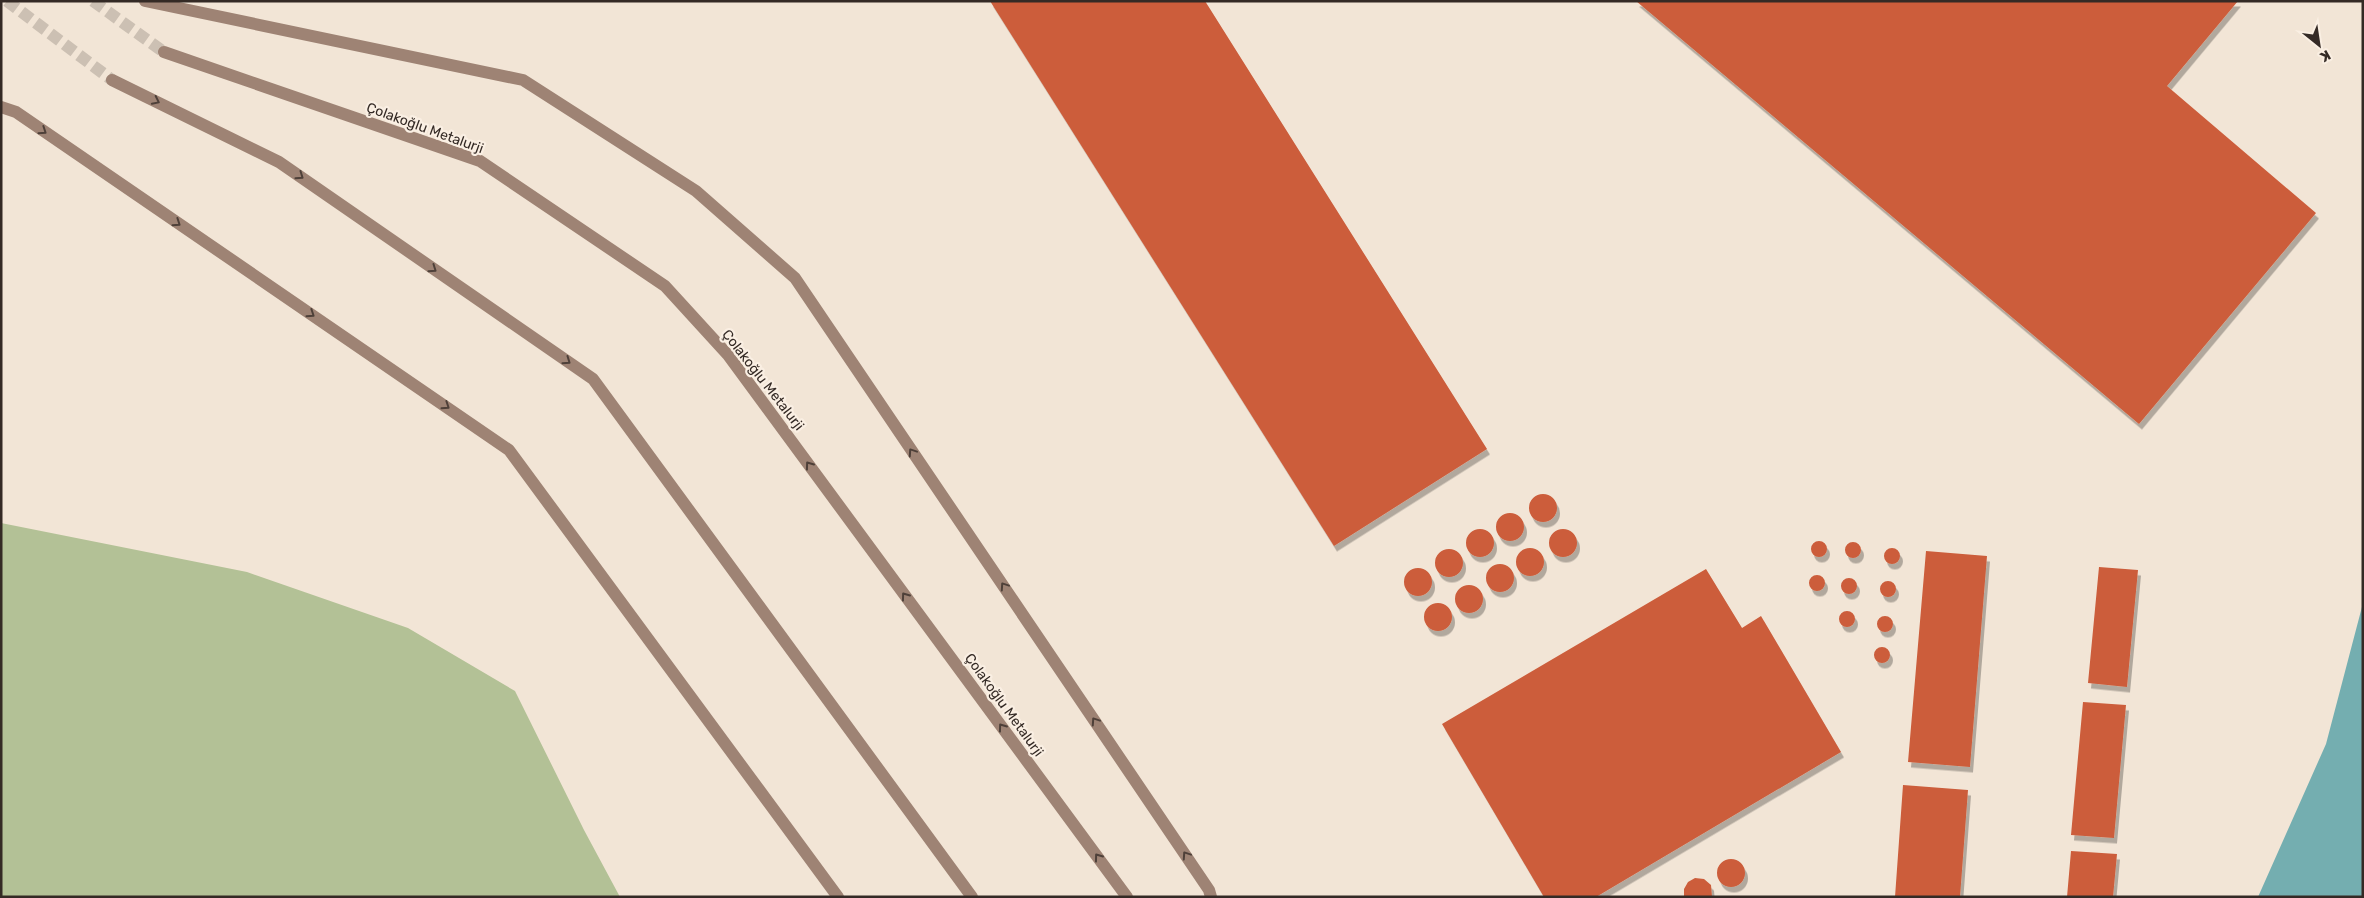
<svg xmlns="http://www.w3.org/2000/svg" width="2364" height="898" font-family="Rubik,sans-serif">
<defs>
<filter id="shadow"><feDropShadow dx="3" dy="5.5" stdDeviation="0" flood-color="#0004"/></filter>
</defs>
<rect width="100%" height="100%" fill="#f2e5d6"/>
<path fill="#b3c196" d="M1,523L247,572L408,628L515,691L584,830L620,897H1Z"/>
<path fill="#74aeb0" d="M2363,603V897H2258L2326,744Z"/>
<path fill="#cc5d3b" filter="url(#shadow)" d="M990,1H1205L1487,449L1334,546Z
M1636,1H2238L2167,86L2316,213L2139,424Z
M1529 508a14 14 0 1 1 28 0a14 14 0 1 1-28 0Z
M1496 527a14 14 0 1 1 28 0a14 14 0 1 1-28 0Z
M1549 543a14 14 0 1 1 28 0a14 14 0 1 1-28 0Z
M1466 543a14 14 0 1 1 28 0a14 14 0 1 1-28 0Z
M1811 549a8 8 0 1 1 16 0a8 8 0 1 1-16 0Z
M1845 550a8 8 0 1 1 16 0a8 8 0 1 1-16 0Z
M1884 556a8 8 0 1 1 16 0a8 8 0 1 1-16 0Z
M1516 562a14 14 0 1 1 28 0a14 14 0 1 1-28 0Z
M1435 563a14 14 0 1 1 28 0a14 14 0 1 1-28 0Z
M1926,551L1987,556L1970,767L1908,762Z
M1486 578a14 14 0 1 1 28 0a14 14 0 1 1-28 0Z
M2099,567L2138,570L2127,687L2088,683Z
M1404 582a14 14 0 1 1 28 0a14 14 0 1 1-28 0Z
M1706,569L1742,628L1761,616L1841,752L1596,897H1544L1442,724Z
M1809 583a8 8 0 1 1 16 0a8 8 0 1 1-16 0Z
M1841 586a8 8 0 1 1 16 0a8 8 0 1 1-16 0Z
M1880 589a8 8 0 1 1 16 0a8 8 0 1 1-16 0Z
M1455 599a14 14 0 1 1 28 0a14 14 0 1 1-28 0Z
M1424 617a14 14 0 1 1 28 0a14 14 0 1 1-28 0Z
M1839 619a8 8 0 1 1 16 0a8 8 0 1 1-16 0Z
M1877 624a8 8 0 1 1 16 0a8 8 0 1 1-16 0Z
M1874 655a8 8 0 1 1 16 0a8 8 0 1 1-16 0Z
M2083,702L2126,705L2114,838L2071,835Z
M1903,785L1968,790L1960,897H1895Z
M2071,851L2117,854L2113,897H2067Z
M1717 873a14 14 0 1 1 28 0a14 14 0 1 1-28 0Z
M1695,878L1704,879L1711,885L1712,897H1684V889L1688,882Z"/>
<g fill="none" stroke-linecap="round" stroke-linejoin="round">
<path stroke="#ccc0b3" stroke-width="12" stroke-dasharray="12 6" stroke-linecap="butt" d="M7,1L112,80
M93,1L164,52"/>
<path stroke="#9e8374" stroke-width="12" d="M145,1L523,80L696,191L795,278L1209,890L1211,897
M164,52L480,161L665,286L728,355L1127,897
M112,80L279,162L593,379L972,897
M1,107L16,112L509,450L838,897"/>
</g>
<defs><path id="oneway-chevron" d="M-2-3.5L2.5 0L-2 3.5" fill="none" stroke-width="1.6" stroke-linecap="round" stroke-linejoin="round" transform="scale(1.25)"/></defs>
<g stroke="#4e4039">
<use href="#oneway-chevron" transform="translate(156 101) rotate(26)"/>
<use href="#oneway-chevron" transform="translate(43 131) rotate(34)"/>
<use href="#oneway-chevron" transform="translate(300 176) rotate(35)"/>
<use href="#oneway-chevron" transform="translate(177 223) rotate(34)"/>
<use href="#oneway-chevron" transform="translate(433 269) rotate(35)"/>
<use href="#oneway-chevron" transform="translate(311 314) rotate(34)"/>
<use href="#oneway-chevron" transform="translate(567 361) rotate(35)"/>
<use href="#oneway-chevron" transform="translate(446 406) rotate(34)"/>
<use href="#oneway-chevron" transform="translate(912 452) rotate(-124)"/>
<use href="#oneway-chevron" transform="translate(809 465) rotate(-126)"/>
<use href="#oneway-chevron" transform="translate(1004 586) rotate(-124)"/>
<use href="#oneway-chevron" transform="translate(905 596) rotate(-126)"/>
<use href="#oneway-chevron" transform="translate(1095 721) rotate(-124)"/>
<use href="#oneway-chevron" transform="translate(1002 727) rotate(-126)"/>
<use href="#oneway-chevron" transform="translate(1186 855) rotate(-124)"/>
<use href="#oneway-chevron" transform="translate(1098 857) rotate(-126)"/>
</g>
<g text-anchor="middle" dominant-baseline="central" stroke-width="4.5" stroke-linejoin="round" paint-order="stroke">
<g font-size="14" fill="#342a25" stroke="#faefe3">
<text transform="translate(425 128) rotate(20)">Çolakoğlu Metalurji</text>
<text transform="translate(763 380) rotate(52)">Çolakoğlu Metalurji</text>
<text transform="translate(1004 705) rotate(54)">Çolakoğlu Metalurji</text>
</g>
</g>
<rect width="2364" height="898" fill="none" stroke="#342a25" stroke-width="5"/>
<g transform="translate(2319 45) rotate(150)" stroke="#faefe3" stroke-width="4" paint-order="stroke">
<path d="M0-4L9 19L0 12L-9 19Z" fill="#342a25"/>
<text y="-8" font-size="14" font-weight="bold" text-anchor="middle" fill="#342a25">K</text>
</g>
</svg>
